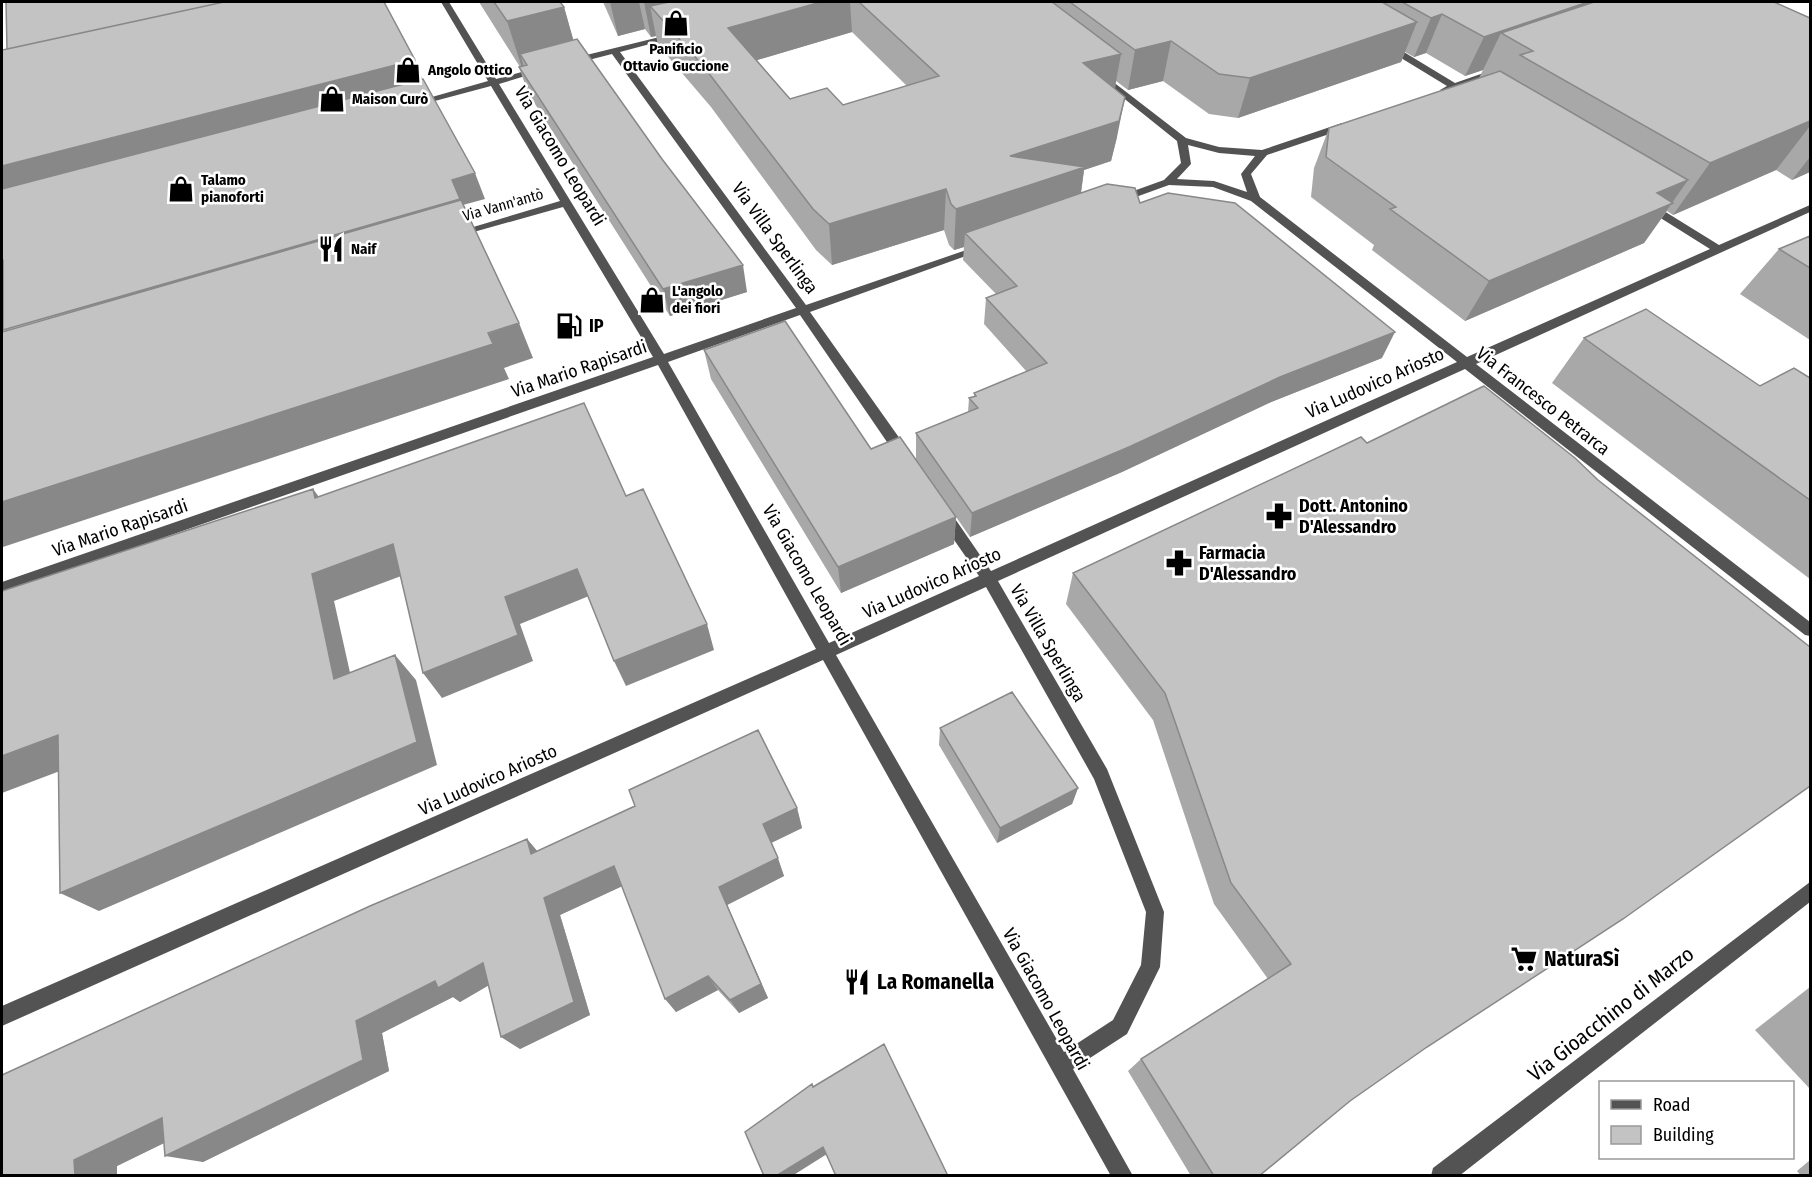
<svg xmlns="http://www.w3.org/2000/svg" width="1812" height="1177" font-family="'Fira Sans Condensed',sans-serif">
<rect width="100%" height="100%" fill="#fff"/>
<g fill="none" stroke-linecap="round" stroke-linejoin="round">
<path fill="#535353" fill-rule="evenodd" d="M441,2H449L496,79L540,67L545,70L499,84L664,354L796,308L612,54L569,65L564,62L566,60L680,32V36L620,52L806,305L978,246L982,244L988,248L810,312L910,453L912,457L910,461H900L800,315L668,362L829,643L979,576L939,518L937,514L939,510H949L991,571L1457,362L1251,201L1213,187L1169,185L1122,202H1114V198L1164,180L1181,163L1177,141L1096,76L1094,74L1099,71L1186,138L1219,147L1262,150L1342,123H1350V127L1267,155L1251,174L1260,197L1467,357L1710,249L1643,207V203H1651L1719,245L1810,205V212L1476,364L1810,622V636L1805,635L1465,369L998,581L1107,769L1164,912L1160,967L1127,1034L1073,1069L1133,1176H1111L823,660L2,1026V1006L816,649L658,365L2,594V582L653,357L563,207L456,237L450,234L560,201L491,86L416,106L411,103L488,81ZM1188,145L1219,153L1255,156L1241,174L1247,192L1214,181L1177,179L1191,164ZM986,587L1094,779L1146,912L1141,965L1113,1020L1064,1052L836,655Z
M1383,43H1389L1455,83L1495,69L1503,71L1462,87L1465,90L1463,92L1454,90L1445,93L1440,90L1447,86L1383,47Z
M1810,882V902L1459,1176H1431L1433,1168Z"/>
</g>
<path fill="#a8a8a8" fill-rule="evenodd" d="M479,2H560L564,7L573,40L747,292L670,316L528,93L519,67H520Z
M603,2H1774L1810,18V172L1792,180L1776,170L1673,215L1667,211L1644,243L1465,321L1372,250L1374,245L1311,197L1314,168L1329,128L1479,78L1483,70L1465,76L1426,53L1414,57L1405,52L1401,62L1238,118L1209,114L1163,81L1128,90L1116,81L1115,89L1117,137L1111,161L1084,170L1081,193L1140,203L1382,358L1269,403L1122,472L970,537L916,459V433L968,412L969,398L974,397V393L1027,372L984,324L986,298L996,294L963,260L964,247L954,250L949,245L944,230L832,265L816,250L711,107L658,45L656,36L651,37L645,29L618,36ZM852,32L907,86L843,105L790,99L757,60Z
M1810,236V340L1740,294L1779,249Z
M1584,338L1760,386L1810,378V579L1552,383Z
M704,350L871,449L956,517L954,544L841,593L711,379Z
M1361,437L1427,1047L1350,1101L1259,1176H1191L1128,1071L1141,1059L1268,979L1214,904L1153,720L1066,604L1073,573Z
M940,728L1078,788L1072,804L997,843L939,745Z
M797,808L802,828L771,843L784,876L727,905L768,998L739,1013L718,990L676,1012L622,886L560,915L590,1015L520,1049L489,985L460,1002L453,997L382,1033L389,1071L203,1162L164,1143L117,1166L2,1176L527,839L537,851Z
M1810,987V1089L1755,1030Z
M1810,1160V1176H1801L1797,1171Z"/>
<path fill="#888" d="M610,2H639L645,29L618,36Z
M644,2H785L650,6L656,36L651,37Z
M821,2H850L852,32L734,67L728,28Z
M1588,2H1660L1501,33L1483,70L1465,76L1484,37Z
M564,7L578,56L520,54L525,70L523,71L507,21Z
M1442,14L1426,53L1414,57L1431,18Z
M1417,22L1401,62L1238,118L1250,78Z
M1171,41L1163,81L1128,90L1135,50Z
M1121,54L1114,93L1083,63Z
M415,60L429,96L2,191V166Z
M1125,97L1117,137L1111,161L1084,170L1079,207L965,233L964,247L954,250L956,209L1010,156Z
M1810,121V126L1776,170L1673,215L1710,163Z
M1810,157V172L1792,180Z
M475,173L485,199L3,330L452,180Z
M1688,180L1644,243L1465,321L1489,281L1657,193Z
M946,189L944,230L832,265L829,224Z
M2,260H3L9,290L2,282Z
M743,265L747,292L670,316L663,289Z
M519,323L533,358L504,368L509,379L3,547L2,546V502Z
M1395,332L1382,358L1269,403L1122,472L970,537L972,513L1280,377Z
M313,489L334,517L315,498Z
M956,517L954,544L841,593L838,567Z
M393,544L412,572L334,601L357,704L334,679L312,574Z
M577,569L589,596L520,624L533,661L442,698L423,673L505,597Z
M707,624L714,650L626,686L614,661Z
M395,655L416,680L437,765L99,911L60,893Z
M58,735L94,758L2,793V756Z
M1078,788L1072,804L997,843L1000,828Z
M797,808L802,828L769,844L763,824Z
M527,839L543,858L531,854Z
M778,858L784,876L727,905L768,998L739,1013L730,1000L719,887Z
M614,866L627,884L560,915L590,1015L520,1049L501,1037L544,898Z
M483,963L503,977L460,1002L453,997L382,1033L389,1071L203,1162L165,1156L356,1021L435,981Z
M708,976L718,990L676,1012L665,999Z
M162,1118L199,1126L117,1166V1176H75L74,1160Z
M823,1147L827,1154L792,1176H776Z"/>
<path fill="#c3c3c3" stroke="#888" stroke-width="1.5" d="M6,2H224L7,49Z
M224,2H384L415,60L2,166V50Z
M494,2H560L564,7L507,21Z
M669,2H821L728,28L790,99L827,88L843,105L939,76L859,2H1052L1121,54L1083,63L1125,97L1119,121L1010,156L1085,167L956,209L951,204L946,189L829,224L813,209L704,67L650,6Z
M1070,2H1382L1417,22L1250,78L1219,74L1171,41L1135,50Z
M1402,2H1588L1484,37L1442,14L1431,18Z
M1594,2H1774L1810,18V121L1710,163L1520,55L1533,51L1501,33Z
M577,39L662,159L743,265L663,289L519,67L527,65L520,54Z
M1500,71L1688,180L1657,193L1673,203L1489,281L1390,209L1396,207L1326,157L1329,128Z
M423,79L475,173L452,180L460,199L3,330V260H2V189Z
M1107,184L1135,188L1140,203L1168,193L1235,203L1395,332L1280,377L1129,447L972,513L916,433L978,408L969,398L976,396L974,393L1047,363L986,298L1017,286L965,233Z
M461,200L519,323L488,333L493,344L2,502V332Z
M1810,236V268L1779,249Z
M1646,309L1760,386L1794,368L1810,378V500L1584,338Z
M785,321L871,449L900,437L956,517L838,567L704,350Z
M1484,386L1575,458L1598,480L1810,647V786L1623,919L1427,1047L1350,1101L1259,1176H1214L1141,1059L1291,964L1231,883L1165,693L1073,573L1361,437L1367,443Z
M584,403L626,496L643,489L707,624L614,661L577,569L505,597L518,635L423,673L393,544L312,574L334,679L395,655L417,742L60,893L58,735L2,756V591L313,489L315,498Z
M1012,692L1078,788L1000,828L940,728Z
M758,730L797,808L763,824L778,858L719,887L761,984L730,1000L708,976L665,999L614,866L544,898L574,1002L501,1037L483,963L438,988L435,981L356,1021L363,1060L165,1156L162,1118L74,1160L75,1176H2V1075L370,906L527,839L531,854L635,806L629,790Z
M884,1044L948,1176H836L823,1147L776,1176H764L745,1132L812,1084L813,1087Z"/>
<defs>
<g id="shop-bare" transform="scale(2.07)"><path d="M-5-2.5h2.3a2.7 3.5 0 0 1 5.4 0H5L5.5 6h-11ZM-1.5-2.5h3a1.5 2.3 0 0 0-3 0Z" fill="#000" stroke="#fff" stroke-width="2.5" paint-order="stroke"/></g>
<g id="restaurant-bare" transform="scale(2.07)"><path d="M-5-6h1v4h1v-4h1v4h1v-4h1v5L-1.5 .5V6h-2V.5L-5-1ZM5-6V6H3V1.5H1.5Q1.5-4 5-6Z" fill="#000" stroke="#fff" stroke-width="2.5" paint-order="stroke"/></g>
<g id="fuel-bare" transform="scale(2.07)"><path d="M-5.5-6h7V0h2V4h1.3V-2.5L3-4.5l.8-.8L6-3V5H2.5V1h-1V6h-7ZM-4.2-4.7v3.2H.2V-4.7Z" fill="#000" stroke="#fff" stroke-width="2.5" paint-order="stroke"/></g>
<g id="pharmacy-bare" transform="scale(2.07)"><path d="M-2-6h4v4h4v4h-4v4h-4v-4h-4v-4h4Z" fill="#000" stroke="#fff" stroke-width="2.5" paint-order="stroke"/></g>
<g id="supermarket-bare" transform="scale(2.07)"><path d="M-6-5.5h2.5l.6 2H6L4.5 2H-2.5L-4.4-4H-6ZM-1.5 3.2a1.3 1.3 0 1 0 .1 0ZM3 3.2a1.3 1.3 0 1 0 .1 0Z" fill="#000" stroke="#fff" stroke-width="2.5" paint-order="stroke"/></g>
</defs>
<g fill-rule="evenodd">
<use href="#shop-bare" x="676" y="23"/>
<use href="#shop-bare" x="408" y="70"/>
<use href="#shop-bare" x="332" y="99"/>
<use href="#shop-bare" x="181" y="189"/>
<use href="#restaurant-bare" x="331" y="249"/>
<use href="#shop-bare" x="652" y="300"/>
<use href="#fuel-bare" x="569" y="326"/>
<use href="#pharmacy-bare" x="1279" y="516"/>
<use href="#pharmacy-bare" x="1179" y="563"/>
<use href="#supermarket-bare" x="1524" y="959"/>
<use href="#restaurant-bare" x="857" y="982"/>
</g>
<g text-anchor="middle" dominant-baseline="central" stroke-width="5" stroke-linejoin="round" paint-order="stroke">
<g font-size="15" font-weight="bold" fill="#000" stroke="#fff" text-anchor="start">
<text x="676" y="49" text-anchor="middle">Panificio<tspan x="676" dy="17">Ottavio Guccione</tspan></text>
<text x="428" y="70">Angolo Ottico</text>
<text x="352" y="99">Maison Curò</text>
<text x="201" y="180">Talamo<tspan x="201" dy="17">pianoforti</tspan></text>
<text x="351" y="249">Naif</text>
<text x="672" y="291">L'angolo<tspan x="672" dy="17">dei fiori</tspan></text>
</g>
<g font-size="15" fill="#000" stroke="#fff">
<text transform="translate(503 205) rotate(-16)">Via Vann'antò</text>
</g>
<g font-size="18" fill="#000" stroke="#fff">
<text transform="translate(560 156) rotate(59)">Via Giacomo Leopardi</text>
<text transform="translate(775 238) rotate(54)">Via Villa Sperlinga</text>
<text transform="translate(579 369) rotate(-19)">Via Mario Rapisardi</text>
<text transform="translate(1375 383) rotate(-24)">Via Ludovico Ariosto</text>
<text transform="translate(1543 401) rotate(38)">Via Francesco Petrarca</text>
<text transform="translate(120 528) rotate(-19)">Via Mario Rapisardi</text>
<text transform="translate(807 575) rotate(60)">Via Giacomo Leopardi</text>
<text transform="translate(932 583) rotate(-24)">Via Ludovico Ariosto</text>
<text transform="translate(1048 643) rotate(60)">Via Villa Sperlinga</text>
<text transform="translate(488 780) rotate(-24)">Via Ludovico Ariosto</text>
<text transform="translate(1046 999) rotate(61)">Via Giacomo Leopardi</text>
</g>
<g font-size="18" font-weight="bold" fill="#000" stroke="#fff" text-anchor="start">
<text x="589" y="326">IP</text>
<text x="1299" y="506">Dott. Antonino<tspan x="1299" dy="21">D'Alessandro</tspan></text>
<text x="1199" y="553">Farmacia<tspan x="1199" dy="21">D'Alessandro</tspan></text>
</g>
<g font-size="21" font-weight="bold" fill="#000" stroke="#fff" text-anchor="start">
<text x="1544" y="959">NaturaSì</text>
<text x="877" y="982">La Romanella</text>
</g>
<g font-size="21" fill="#000" stroke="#fff">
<text transform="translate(1611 1014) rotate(-38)">Via Gioacchino di Marzo</text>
</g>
</g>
<rect width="1812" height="1177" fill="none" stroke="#000000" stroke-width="6"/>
<rect x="1599" y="1081" width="195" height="78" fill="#ffffff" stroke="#999999" stroke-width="1.5"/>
<rect x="1611" y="1100" width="30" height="9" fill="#535353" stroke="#999999" stroke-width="1.5"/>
<text x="1653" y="1111" font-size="18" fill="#000000">Road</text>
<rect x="1611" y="1126" width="30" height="18" fill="#c3c3c3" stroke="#999999" stroke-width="1.5"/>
<text x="1653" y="1141" font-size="18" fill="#000000">Building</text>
</svg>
